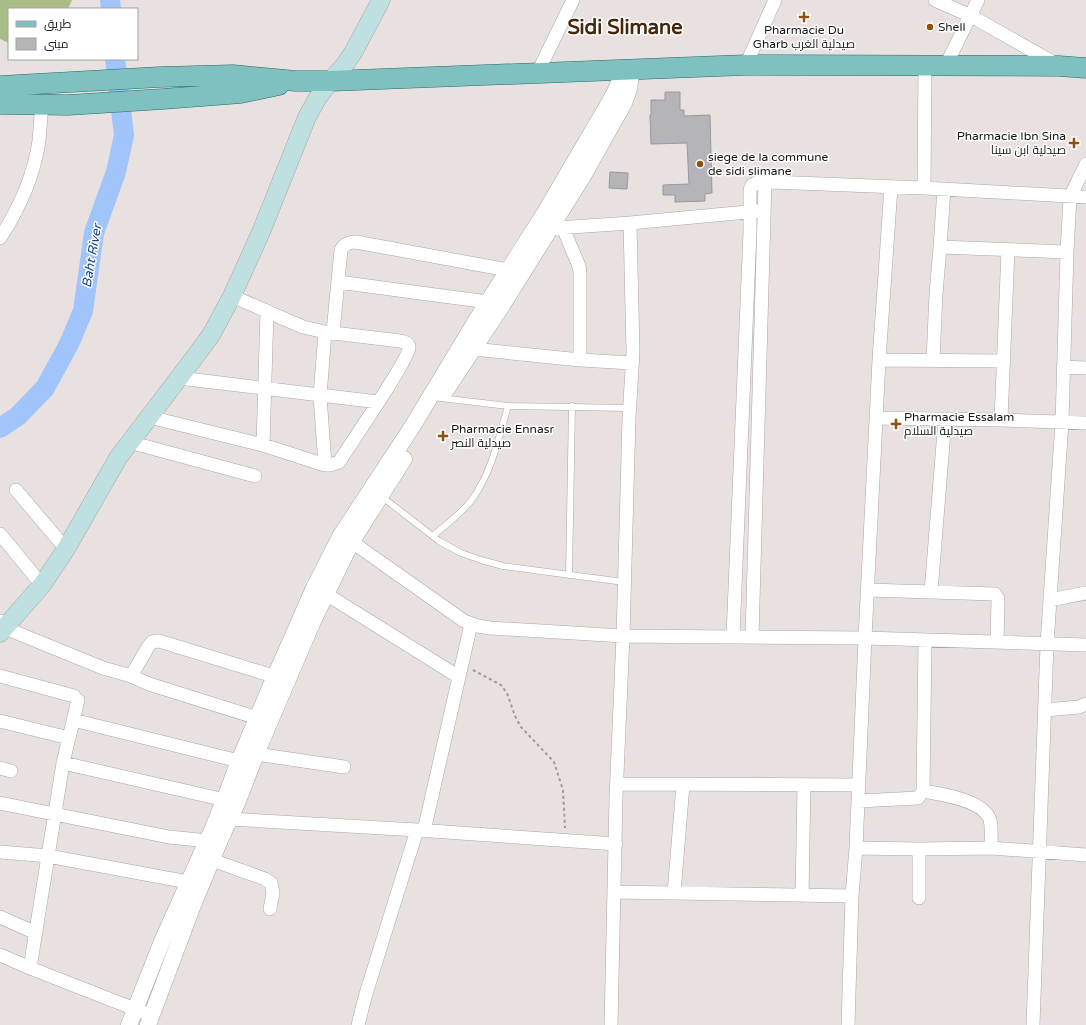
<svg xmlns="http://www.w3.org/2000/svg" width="1086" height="1025" font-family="'Varela Round',Cairo,sans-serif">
<rect width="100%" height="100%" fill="#e8e1df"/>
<path fill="#aabc86" d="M0,0H72L68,9H9V43L0,39Z"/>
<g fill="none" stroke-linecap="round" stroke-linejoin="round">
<path stroke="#a1c4fb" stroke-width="20" d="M110,0L111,9
M0,428L18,416L45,388L69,344L83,311L94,233L116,172L124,135L115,59"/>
</g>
<path fill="#b5b4b9" stroke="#99989e" d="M665,92H680V110H684V116L710,115L712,193L705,194V201L675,202V195H663V185L689,184L687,143L651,144L650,115H651V100H665Z
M610,172L628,173L627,189L609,188Z"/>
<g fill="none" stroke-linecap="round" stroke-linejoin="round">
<g stroke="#aca6a3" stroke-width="7">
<path id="service" d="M432,397L508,406L629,408
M381,496L439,541L461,553L481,560L503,566L624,582
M433,536C446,524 463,513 473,498C492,471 499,437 508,406
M569,575L572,406"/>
</g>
<g stroke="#aca6a3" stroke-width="14">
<path id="minor" d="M935,0L971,16L1056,64
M746,65L775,0
M946,65L978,0
M537,74L573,0
M891,187L879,360L865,638L1086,645
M924,188L925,65
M944,189L940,247L1067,252
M563,228L579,266L580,272V360
M542,229L630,223L758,211
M0,238C19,209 34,175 39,141C40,129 41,116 42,104
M338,282L488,302
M333,332L341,250C344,244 349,242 356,242L508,270
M473,349L580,360L632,363
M879,360L1004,361
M933,360L936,294L940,247
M1063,367L1086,368
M179,378L378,402
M149,417L263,445L325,465H330L339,462C349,446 410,358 409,347C408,342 404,342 400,341L325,332L303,327L232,296
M876,418L1001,420L1086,423
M1001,420L1008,250
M129,442L255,476
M263,445L267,311
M325,465L320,396L325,332
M16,490L66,549
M0,534L42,585
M345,537L464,621L478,626L490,628L623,636L865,638L856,848L852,896L848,1025
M868,590L995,594L998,599L997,642
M931,592L945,419
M326,594L459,677
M1050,600L1086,593
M0,621L5,628L103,668L131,676L149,684L267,721
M733,636L750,232V190L752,185L758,182H771L924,188L1086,197
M752,637L765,182
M0,676L74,696
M131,676L148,647L152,642L159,641L283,679
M1045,710L1079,707L1086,704
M73,720L239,761
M0,721L69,738
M256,754L344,767
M63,763L225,800
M0,768L11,771
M617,784L859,785
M923,791C941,794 984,800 990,820C992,826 991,841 991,848
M858,801L918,798L923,791L925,640
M0,803L169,837L199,840L216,844
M222,817L230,819L417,830L616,844
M424,831L471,624
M856,848L919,849L991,848L1086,855
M919,849V898
M0,852L48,856L188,882
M212,860L265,879L271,883L273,893L270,909
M614,892L852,896
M674,893L683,785
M802,896L804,785
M0,917L36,933
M0,955L30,968L145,1013
M30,968L63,763L78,700
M358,1025L365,997L417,830
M611,1025L616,798L623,636L629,418L633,352L630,223
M1033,1025L1047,644L1062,422L1067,252L1070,197L1086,164"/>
</g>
<g stroke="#aca6a3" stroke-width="17">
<path id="tertiary" d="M446,390L503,304L583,176L624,103L629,89L632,69
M129,1025L163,939L213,828L227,793L239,761L269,690L314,588L341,535L412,427L479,316L544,214L613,96L618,85L622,70
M148,1025L193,905L220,840L238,801L256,754L313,621L352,541L404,459"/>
</g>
<g stroke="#aca6a3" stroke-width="19">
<path id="secondary" d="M0,633L42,585L66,549L118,458L197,354L211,335L232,296L261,232L307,117L317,99L330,81L344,66L354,51L381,0"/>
</g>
<g stroke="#246a6a" stroke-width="21">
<path id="primary" d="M0,86L160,77L233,75L296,81H330L746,65L1059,66L1086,68
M0,104L68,105L163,99L241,93L279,85"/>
</g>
<path stroke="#9f9a98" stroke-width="2" stroke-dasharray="3 3" stroke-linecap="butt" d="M473,670L501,685L507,693L515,716L521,727L554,762L563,790L565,828"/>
<use href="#service" stroke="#fff" stroke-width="6"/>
<use href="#minor" stroke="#fff" stroke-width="13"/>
<use href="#tertiary" stroke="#fff" stroke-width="16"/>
<use href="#secondary" stroke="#bfe0e0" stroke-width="18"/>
<use href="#primary" stroke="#7fc1c1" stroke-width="20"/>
</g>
<g fill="#8d520f" stroke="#fff" stroke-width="1.5">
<path d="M802 11h4v4h4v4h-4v4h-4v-4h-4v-4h4z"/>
<circle cx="930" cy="27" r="4"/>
<path d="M1072 137h4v4h4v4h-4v4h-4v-4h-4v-4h4z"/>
<circle cx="700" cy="164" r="4"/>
<path d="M894 418h4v4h4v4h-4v4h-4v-4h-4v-4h4z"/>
<path d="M441 430h4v4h4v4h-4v4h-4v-4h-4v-4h4z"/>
</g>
<g text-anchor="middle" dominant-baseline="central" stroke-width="3" stroke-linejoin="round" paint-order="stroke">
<g font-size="12" fill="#181615" stroke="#fff" text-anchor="start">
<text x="938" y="27">Shell</text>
<text x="804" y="30" text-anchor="middle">Pharmacie Du<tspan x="804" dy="14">Gharb صيدلية الغرب</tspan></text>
<text x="1066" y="136" text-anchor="end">Pharmacie Ibn Sina<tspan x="1066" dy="14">صيدلية ابن سينا</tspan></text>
<text x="708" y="157">siege de la commune<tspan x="708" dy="14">de sidi slimane</tspan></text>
<text x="904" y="417">Pharmacie Essalam<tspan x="904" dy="14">صيدلية السلام</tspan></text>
<text x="451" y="429">Pharmacie Ennasr<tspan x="451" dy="14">صيدلية النصر</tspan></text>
</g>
<g font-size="13" font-style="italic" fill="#124493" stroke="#fff">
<text transform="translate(92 256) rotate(-80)">Baht River</text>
</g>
<g font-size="20" font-weight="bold" fill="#45280b" stroke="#fff">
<text x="625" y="28">Sidi Slimane</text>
</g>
</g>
<rect x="8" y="8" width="130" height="52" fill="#ffffff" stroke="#a3a2a1"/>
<rect x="16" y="21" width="20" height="6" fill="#7fc1c1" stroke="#a3a2a1"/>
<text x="44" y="28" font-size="12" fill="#181615">طريق</text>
<rect x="16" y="38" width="20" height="12" fill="#b5b4b9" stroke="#a3a2a1"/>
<text x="44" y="48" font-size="12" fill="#181615">مبنى</text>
</svg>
